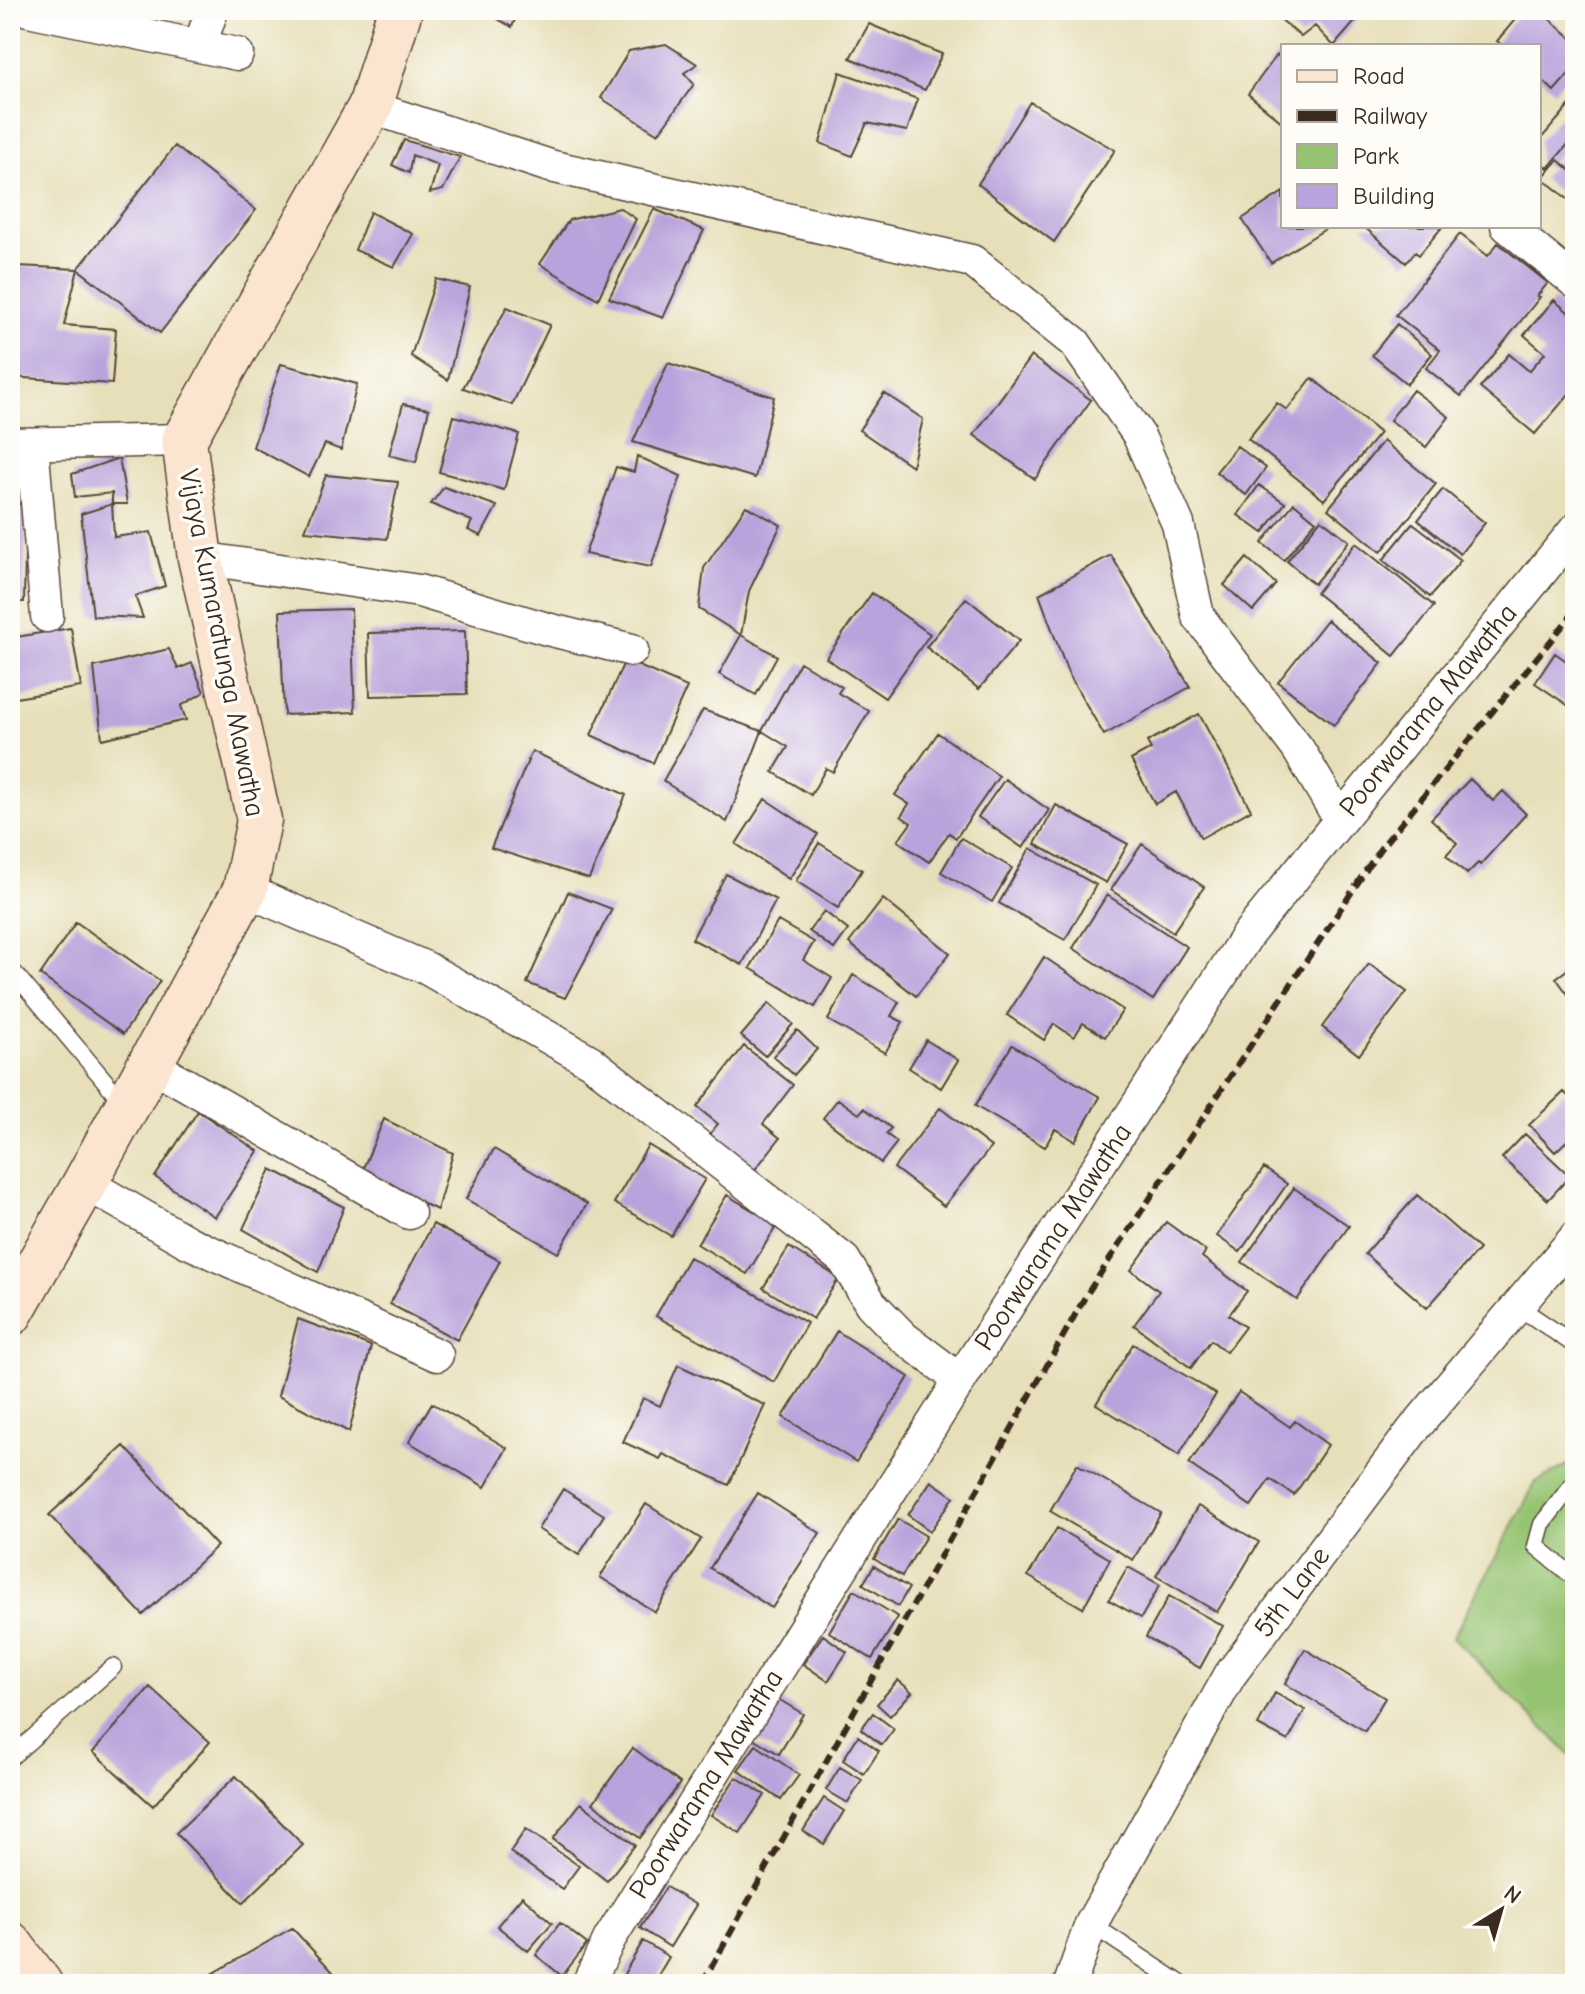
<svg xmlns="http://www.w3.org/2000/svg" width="1585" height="1994" font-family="'Comic Neue',sans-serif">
<rect width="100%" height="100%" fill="#fdfcf7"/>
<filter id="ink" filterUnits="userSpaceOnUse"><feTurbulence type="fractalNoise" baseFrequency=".0125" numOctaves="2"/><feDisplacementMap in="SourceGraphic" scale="16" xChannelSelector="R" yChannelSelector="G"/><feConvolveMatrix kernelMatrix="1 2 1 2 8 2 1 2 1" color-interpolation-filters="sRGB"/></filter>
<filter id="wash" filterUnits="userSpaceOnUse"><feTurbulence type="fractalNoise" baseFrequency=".006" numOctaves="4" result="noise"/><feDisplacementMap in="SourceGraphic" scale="32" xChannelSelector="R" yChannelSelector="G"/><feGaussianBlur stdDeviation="1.8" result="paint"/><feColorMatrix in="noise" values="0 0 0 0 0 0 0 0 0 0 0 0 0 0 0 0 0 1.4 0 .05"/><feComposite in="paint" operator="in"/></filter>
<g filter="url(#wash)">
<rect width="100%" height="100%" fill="#e7dfba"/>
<path fill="#95c371" stroke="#687648" stroke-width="2" d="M1575,1461V1760L1453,1637L1536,1482Z"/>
<g id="blocks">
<path fill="#b9a3dc" d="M482,10H519L512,27Z
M1270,10H1365L1334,46L1315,26L1301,37Z
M1523,10H1539L1575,41V67L1554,91L1539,77V46H1503L1497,41Z
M869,24L942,54L925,90L850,58Z
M666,44L697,64L684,73L694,84L658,134L601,98L629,51Z
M1277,55L1283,59V123L1248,94Z
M840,72L918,99L907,131L867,123L852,156L820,143Z
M1575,99V136L1548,168L1539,161V141Z
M1030,102L1115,150L1054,242L978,184Z
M404,140L460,157L443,190L430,193L438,165L412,155L409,173L392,165Z
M175,146L256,210L160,333L78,269Z
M1558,160L1575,174V192L1569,200L1542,178Z
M1283,192V226H1330L1271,263L1242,219Z
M620,208L636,219L598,299L540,264L569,220Z
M654,209L704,230L663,318L609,298Z
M370,212L413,234L394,267L355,250Z
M1363,226H1443L1419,255L1415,252L1406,263Z
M1460,234L1488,256L1498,243L1548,283L1537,296L1540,297L1461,396L1426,368L1440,350L1396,315Z
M18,266L78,269L64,325L116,329L112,384L11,377Z
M436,279L470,287L448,380L411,356Z
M1554,300L1575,318V387L1535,434L1480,388L1509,354L1529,371L1545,353L1524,335Z
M507,307L550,325L512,405L463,388Z
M1397,324L1432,354L1407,384L1372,355Z
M1031,356L1091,400L1035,479L974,435Z
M668,363L774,397L755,478L633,442Z
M281,364L357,384L341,450L325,444L309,477L253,447Z
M1312,378L1380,433L1324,500L1248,439L1277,403L1287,410Z
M1413,390L1449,417L1426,447L1390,420Z
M884,393L923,419L912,466L859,430Z
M403,404L429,409L416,462L389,455Z
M454,416L519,434L504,490L439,472Z
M1383,441L1436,484L1381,552L1328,509Z
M1237,446L1266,468L1246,495L1216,472Z
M637,456L681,476L651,567L585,554L616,467L634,472Z
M119,458L127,504H112V493L75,497L72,474Z
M326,475L398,482L387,539L305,531Z
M1259,485L1285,503L1263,533L1238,515Z
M444,487L497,506L481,536L468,530L472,521L431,504Z
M1443,489L1485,523L1460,554L1418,520Z
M1294,503L1316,521L1284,560L1262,543Z
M10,504H26L24,602H10Z
M112,504L114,537L151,532L165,586L135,596L143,618L93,616L81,514Z
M746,506L781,525L749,591L741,635L699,609L704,568Z
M1321,519L1349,541L1314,584L1287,561Z
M1413,523L1461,560L1430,597L1383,560Z
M1356,543L1434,606L1394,656L1316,593Z
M1111,555L1190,687L1104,735L1068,673L1039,594Z
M1247,558L1276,584L1253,611L1224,585Z
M872,593L930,634L885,698L826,658Z
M966,598L1019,641L979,689L926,647Z
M351,609L355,712L284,715L280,611Z
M1327,620L1382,663L1334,725L1278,682Z
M71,628L81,687L10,699V638Z
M465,631L467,694L370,696L368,633Z
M741,635L777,656L756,695L719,674Z
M169,649L178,669L192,663L204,692L181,706L186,720L102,739L94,667Z
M1555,653L1575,667V703L1572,708L1535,683Z
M625,660L687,687L653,763L591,735Z
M800,662L842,687L838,693L869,711L833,772L826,768L811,795L773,772L788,747L762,731Z
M703,710L762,731L727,822L663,781Z
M1199,714L1251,810L1201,838L1176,792L1155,804L1131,760L1151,749L1147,742Z
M938,733L999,776L956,838L949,833L929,862L898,841L911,823L901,816L909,804L895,795Z
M532,751L626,795L589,879L491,848Z
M1005,779L1049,810L1023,848L978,817Z
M1470,779L1493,801L1503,791L1526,814L1480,865L1478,863L1467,874L1446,855L1457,843L1431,819Z
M765,799L818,834L789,879L736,844Z
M1056,805L1128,844L1106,883L1035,844Z
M961,838L1012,868L992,902L941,872Z
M819,843L862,870L838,908L796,881Z
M1142,844L1204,887L1173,932L1111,890Z
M1030,848L1096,885L1065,940L999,903Z
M726,874L776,900L742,965L692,939Z
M568,892L612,909L565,998L527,983Z
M1107,895L1187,947L1153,1000L1073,948Z
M883,899L950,953L916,996L849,943Z
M824,911L848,930L834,949L809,931Z
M778,921L814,942L803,960L832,978L815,1007L750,968Z
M76,922L160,981L123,1034L40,975Z
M1044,957L1123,1010L1105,1037L1083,1023L1074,1037L1054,1024L1044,1040L1007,1015Z
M1369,964L1407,992L1359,1055L1322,1027Z
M1575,964V1004L1556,978Z
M853,975L899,1002L891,1016L903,1022L885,1053L828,1020Z
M769,1003L793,1024L765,1056L741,1036Z
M797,1030L817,1049L794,1075L773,1056Z
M926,1040L958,1060L941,1088L909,1068Z
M1012,1045L1100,1097L1075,1141L1055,1129L1045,1147L975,1106Z
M744,1046L793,1085L763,1124L780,1138L753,1172L707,1137L718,1124L697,1107Z
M1564,1092L1575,1103V1133L1555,1152L1529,1125Z
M838,1099L859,1114L864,1108L891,1128L886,1134L897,1142L881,1163L823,1118Z
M940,1108L991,1147L944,1206L894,1168Z
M198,1111L258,1151L215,1217L155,1177Z
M384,1119L453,1153L437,1210L361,1173Z
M1525,1134L1570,1176L1548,1200L1502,1158Z
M648,1145L705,1179L671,1236L614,1203Z
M494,1149L587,1204L558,1253L466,1199Z
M1264,1168L1287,1184L1240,1252L1217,1236Z
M271,1169L344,1207L318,1272L243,1229Z
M1294,1188L1349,1226L1297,1300L1242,1262Z
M727,1195L777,1225L747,1274L697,1244Z
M1417,1195L1479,1249L1427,1308L1365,1254Z
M1166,1222L1206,1251L1202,1257L1247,1291L1229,1315L1245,1327L1226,1352L1211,1340L1191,1368L1134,1325L1159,1291L1131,1270Z
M433,1224L500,1261L457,1340L390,1304Z
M789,1247L839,1278L813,1319L763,1288Z
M689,1257L807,1323L774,1382L656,1316Z
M298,1319L371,1346L349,1432L278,1396Z
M837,1331L909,1377L856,1462L783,1417Z
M1133,1344L1216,1394L1179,1455L1096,1404Z
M678,1365L765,1405L729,1485L663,1454L660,1459L623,1442L643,1398L660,1406Z
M1239,1392L1290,1427L1295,1421L1328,1445L1294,1495L1270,1479L1251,1506L1189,1464Z
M432,1403L507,1448L485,1487L409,1442Z
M124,1446L217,1546L143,1615L49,1515Z
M1077,1464L1161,1513L1133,1560L1050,1511Z
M931,1481L954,1497L930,1531L908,1515Z
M563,1489L604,1515L579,1555L538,1529Z
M758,1493L820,1533L772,1608L710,1568Z
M646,1504L701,1539L655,1612L600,1577Z
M1198,1506L1259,1542L1217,1612L1156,1576Z
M898,1519L926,1536L902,1576L874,1559Z
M1057,1528L1110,1559L1083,1608L1028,1576Z
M874,1566L909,1588L898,1606L863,1584Z
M1128,1567L1160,1585L1141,1618L1109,1600Z
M854,1590L898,1617L872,1659L829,1632Z
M1169,1596L1223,1626L1200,1668L1146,1637Z
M823,1635L847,1652L828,1681L803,1664Z
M1305,1649L1385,1698L1365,1731L1285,1684Z
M898,1680L912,1692L890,1716L877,1704Z
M150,1687L210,1742L153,1806L93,1752Z
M1275,1693L1305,1710L1288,1741L1258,1725Z
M775,1697L803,1714L779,1754L751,1737Z
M873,1713L894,1729L882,1745L861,1729Z
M858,1736L879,1751L864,1774L843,1760Z
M756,1745L799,1775L781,1800L738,1770Z
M633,1748L680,1783L640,1838L593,1803Z
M840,1767L862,1780L848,1803L826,1790Z
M236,1776L303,1845L243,1903L176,1833Z
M736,1777L765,1795L740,1833L711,1815Z
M824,1798L844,1811L824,1844L803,1831Z
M581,1803L635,1845L607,1881L553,1839Z
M526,1829L579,1866L562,1889L510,1852Z
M666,1887L696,1905L670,1947L640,1928Z
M522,1896L552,1923L528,1951L497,1926Z
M560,1923L587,1944L562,1976L536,1955Z
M292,1928L344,1984H195Z
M643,1941L669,1957L653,1984H641L624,1974Z"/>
</g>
</g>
<g filter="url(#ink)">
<use href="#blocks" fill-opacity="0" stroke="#554535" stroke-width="2"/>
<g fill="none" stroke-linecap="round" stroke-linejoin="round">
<g stroke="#554535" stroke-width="19">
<path id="service" d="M10,968L126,1106
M1517,1306L1575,1345
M1575,1481L1542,1524L1536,1546L1575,1578
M10,1758L113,1667
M1091,1924L1181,1984"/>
</g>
<g stroke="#554535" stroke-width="35">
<path id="minor" d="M28,10L237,54
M200,45L212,10
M370,107L550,166L972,261L1075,343L1138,434L1178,524L1198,616L1298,749L1339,818
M1507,226L1575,282
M10,444L184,440
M32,444L47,616
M200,558L419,591L547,629L632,650
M245,890L426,968L590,1061L844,1260L871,1304L903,1337L960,1380
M150,1064L409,1213
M85,1183L188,1242L437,1355
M588,1984L610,1938L960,1380L1248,934L1575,530
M1070,1984L1091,1924L1230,1675L1413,1430L1575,1238"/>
</g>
<g stroke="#554535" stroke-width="47">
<path id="secondary" d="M10,1314L85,1183L245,890L259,820L200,558L184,440L370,107L400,10
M10,1944L40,1984"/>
</g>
<use href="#service" stroke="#fff" stroke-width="16"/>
<use href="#minor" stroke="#fff" stroke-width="32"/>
<use href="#secondary" stroke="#fce5d0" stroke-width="44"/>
<path stroke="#3b2a1e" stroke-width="6" stroke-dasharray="12 6" stroke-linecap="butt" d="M702,1984L1085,1297L1380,849L1575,611"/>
</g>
</g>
<g text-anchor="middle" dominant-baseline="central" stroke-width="7" stroke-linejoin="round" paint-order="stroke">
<g font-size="28" fill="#3b2a1e" stroke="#fdfcf7">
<text transform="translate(222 643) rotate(79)">Vijaya Kumaratunga Mawatha</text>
<text transform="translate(1428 710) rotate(-51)">Poorwarama Mawatha</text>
<text transform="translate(1053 1237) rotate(-57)">Poorwarama Mawatha</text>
<text transform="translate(1292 1592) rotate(-53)">5th Lane</text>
<text transform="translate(706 1784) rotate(-58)">Poorwarama Mawatha</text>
</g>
</g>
<rect width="1585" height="1994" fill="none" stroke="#fdfcf7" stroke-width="40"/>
<rect x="1281" y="44" width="260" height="184" fill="#fdfcf7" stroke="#afa8a0" stroke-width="2"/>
<rect x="1297" y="70" width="40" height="12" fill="#fce5d0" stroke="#afa8a0" stroke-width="2"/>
<text x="1353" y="84" font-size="24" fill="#3b2a1e">Road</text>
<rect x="1297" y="110" width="40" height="12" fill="#3b2a1e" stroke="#afa8a0" stroke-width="2"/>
<text x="1353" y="124" font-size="24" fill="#3b2a1e">Railway</text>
<rect x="1297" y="144" width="40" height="24" fill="#95c371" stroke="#afa8a0" stroke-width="2"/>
<text x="1353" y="164" font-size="24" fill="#3b2a1e">Park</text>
<rect x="1297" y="184" width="40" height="24" fill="#b9a3dc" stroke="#afa8a0" stroke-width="2"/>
<text x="1353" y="204" font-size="24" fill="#3b2a1e">Building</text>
<g transform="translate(1501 1910) rotate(37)" stroke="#fdfcf7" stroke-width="6" paint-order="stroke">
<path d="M0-6L14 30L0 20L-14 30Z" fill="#3b2a1e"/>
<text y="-12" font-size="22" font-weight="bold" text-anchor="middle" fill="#3b2a1e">N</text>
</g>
</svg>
